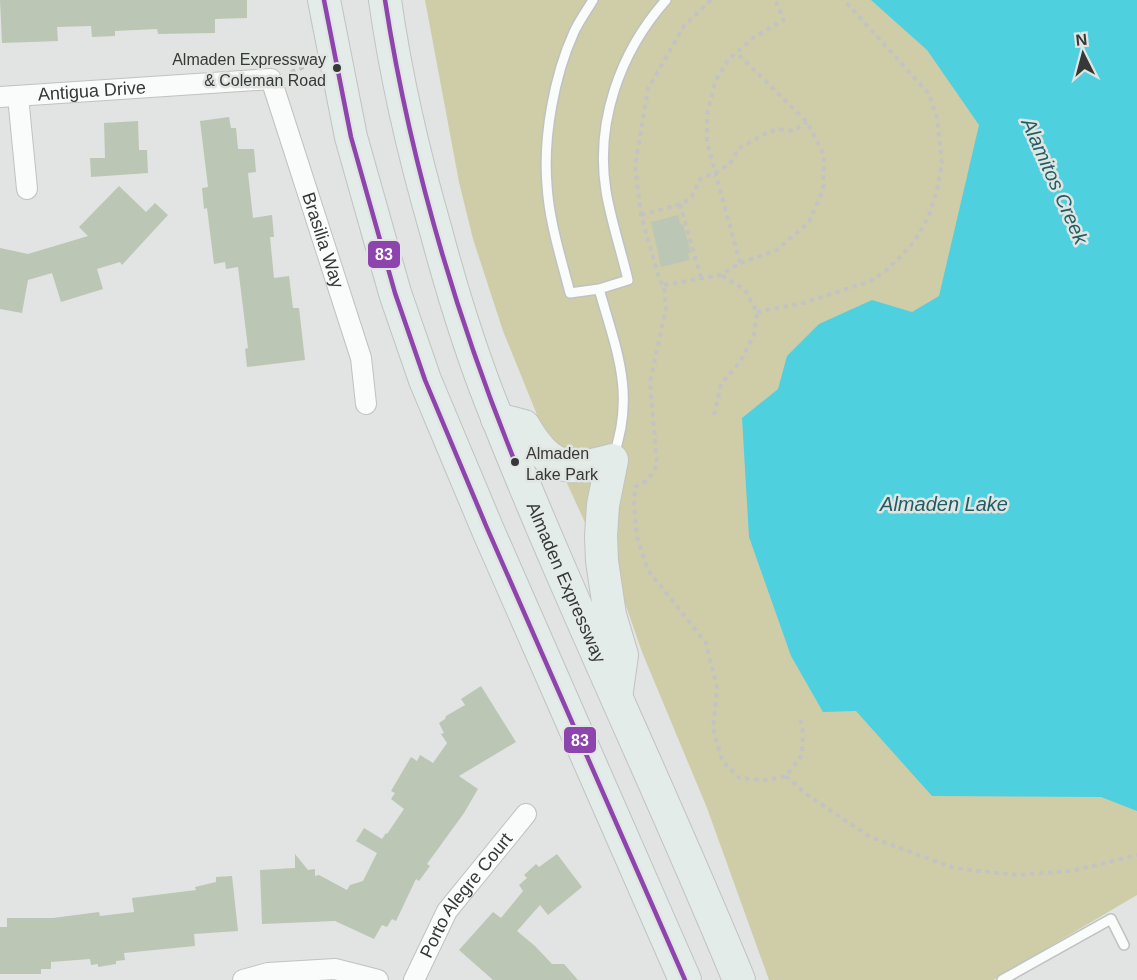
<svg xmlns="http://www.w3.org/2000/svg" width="1137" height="980" font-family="Helvetica,sans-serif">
<rect width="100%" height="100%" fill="#e1e4e2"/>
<path fill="#cfcda8" d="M425,0H1137V895L993,980H769L707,808L642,652L617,580L594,542L548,442L503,331L473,239L459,182Z"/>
<path fill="#4ed0df" d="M871,0H1137V811L1101,797L932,796L856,711L823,712L791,656L749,537L742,418L778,389L787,356L819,324L872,300L912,312L939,296L979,125L927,50Z"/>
<path fill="#bcc6b4" d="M0,0H247V18L215,19V33L158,34L157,29L115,31V36L92,37L91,26L57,27L58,41L2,43Z
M229,117L231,128H236L238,149H254L256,172L248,173L253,218L272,215L274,237H270L274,278L289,276L293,308H299L305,360L247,367L245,349L248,348L238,267L226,269L225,262L214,264L207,208L204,209L202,188L208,187L200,121Z
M138,121L139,150H147L148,173L91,177L90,158H105L104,123Z
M119,186L146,212L155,203L168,215L122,265L120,262L97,269L103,289L61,302L52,273L28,280L22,313L0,309V248L28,254L88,236L79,227Z
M678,215L681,225L683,224L691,253H688L690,260L661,267L651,222Z
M481,686L516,742L459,776L478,789L464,813L427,864L430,866L419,881L416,879L396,921L392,919L387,927L382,925L374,939L335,921L262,924L260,870L295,868V854L308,870L315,869V876L319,875L347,890L350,885L363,881L377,853L356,841L364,828L382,839L386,833L387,834L404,809L391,799L395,793L391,791L411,757L417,761L420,755L433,763L447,743L441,734L444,733L439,723L445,719L446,716L465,705L461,699Z
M557,854L582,887L548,915L540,905L517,931L535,946L552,964H564L578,980H493L459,950L493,912L501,918L523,891L519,885L527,878L524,875L536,864L539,867Z
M232,876L238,931L194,934L195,946L124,953L125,960L116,961V964L98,967V964L91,965L90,959L51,962V969H41V974H0V927H7V918H53L99,912L100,916L134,912L132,898L196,890L195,887L216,882V877Z"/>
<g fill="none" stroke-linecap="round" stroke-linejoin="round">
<g stroke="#bfc2c0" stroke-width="12">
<path id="service" d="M593,0C587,10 579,21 574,32C554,76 543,137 547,185C549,221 561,258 570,293L599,289L628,280C621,250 611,221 606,191C595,122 620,52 666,0
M599,289C616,349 636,394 613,457
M1002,980L1111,919L1124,945"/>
</g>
<g stroke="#bfc2c0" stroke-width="22">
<g id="minor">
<path d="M18,96L27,189"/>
<path id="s1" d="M0,97L271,79L361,358L366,404"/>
<path d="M243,980L268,973L335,969L378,980"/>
<path id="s2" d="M414,980L447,911L526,814"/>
</g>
</g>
<g stroke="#c1c2c1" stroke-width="34">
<g id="primary">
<path d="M324,0L351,137L395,293L425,380L487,528L685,980"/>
<path id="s3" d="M385,0C396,78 414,155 436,231C453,295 473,359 498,420C573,609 662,792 739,980"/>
<path d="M497,419L524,426C548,468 567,473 612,460L603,505L601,536L602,561L610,615L622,655L617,691"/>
</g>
</g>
<path stroke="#c3c3c3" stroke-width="4" stroke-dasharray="4.5 4.5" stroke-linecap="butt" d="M711,0L684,26L648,89L635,166L641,215L660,281L664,285L666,309L650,382L657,465L648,480L635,487L634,506L637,537L648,570L706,643L717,688L713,729L722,760L739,778L767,780L786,776L802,755L803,733L800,718
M291,72L304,67
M680,204L701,278
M641,215L684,203L692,196L700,179L715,173L730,164L738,149L768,132L779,129L793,131L807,122
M740,263L707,142V115L715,82L728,60L753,38L784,20L775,0
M664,285L721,275L740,263L777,250L809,222L823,190L824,155L807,122L736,52
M757,312L803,303L871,281L888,269L914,242L928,218L937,190L942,163L937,118L929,94L844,0
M714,415L721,384L740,362L754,335L757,312L745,290L721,275
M786,776L806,794L870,837L954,868L1018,875L1072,871L1137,855"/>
<use href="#service" stroke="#fafbfb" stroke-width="9"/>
<use href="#minor" stroke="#fafbfb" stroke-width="20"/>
<use href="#primary" stroke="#e4ecea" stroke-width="32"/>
<g stroke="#e0e5e2" stroke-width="9">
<path id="bus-1" d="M324,0L351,137L395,293L425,380L487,528L685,980
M385,0C410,161 454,311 515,462"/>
</g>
<use href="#bus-1" stroke="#8e44ad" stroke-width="4.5"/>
</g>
<g fill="#363837" stroke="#e0e5e2" stroke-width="2">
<circle cx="337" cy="68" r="5"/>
<circle cx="515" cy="462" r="5"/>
</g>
<g text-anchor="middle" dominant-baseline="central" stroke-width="5" stroke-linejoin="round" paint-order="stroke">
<g font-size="16" fill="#363837" stroke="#e0e5e2" text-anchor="end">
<text x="326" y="59">Almaden Expressway<tspan x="326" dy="21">&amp; Coleman Road</tspan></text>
<text x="526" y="453" text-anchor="start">Almaden<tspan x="526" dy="21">Lake Park</tspan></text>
</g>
<g font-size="18" fill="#363837" stroke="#e0e5e2">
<text stroke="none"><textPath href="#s1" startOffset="92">Antigua Drive</textPath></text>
<text stroke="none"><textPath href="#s1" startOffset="441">Brasilia Way</textPath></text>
<text stroke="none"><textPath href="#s3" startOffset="612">Almaden Expressway</textPath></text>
<text stroke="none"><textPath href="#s2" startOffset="100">Porto Alegre Court</textPath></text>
</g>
<g font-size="20" font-style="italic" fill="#1f5e67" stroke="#e0e5e2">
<text transform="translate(1055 181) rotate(66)">Alamitos Creek</text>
<text x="944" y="504">Almaden Lake</text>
</g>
</g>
<g stroke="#e0e5e2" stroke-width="2">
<rect x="367" y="240" width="34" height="29" rx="6" fill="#8e44ad"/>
<rect x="563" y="726" width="34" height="28" rx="6" fill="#8e44ad"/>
</g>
<g font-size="16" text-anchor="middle" font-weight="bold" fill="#fff">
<text x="384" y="260">83</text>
<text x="580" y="746">83</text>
</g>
<g transform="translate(1083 54) rotate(354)" stroke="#e0e5e2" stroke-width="4.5" paint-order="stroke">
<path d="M0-4.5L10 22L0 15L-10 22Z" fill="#363837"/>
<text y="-9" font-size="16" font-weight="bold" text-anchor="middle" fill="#363837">N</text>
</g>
</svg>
